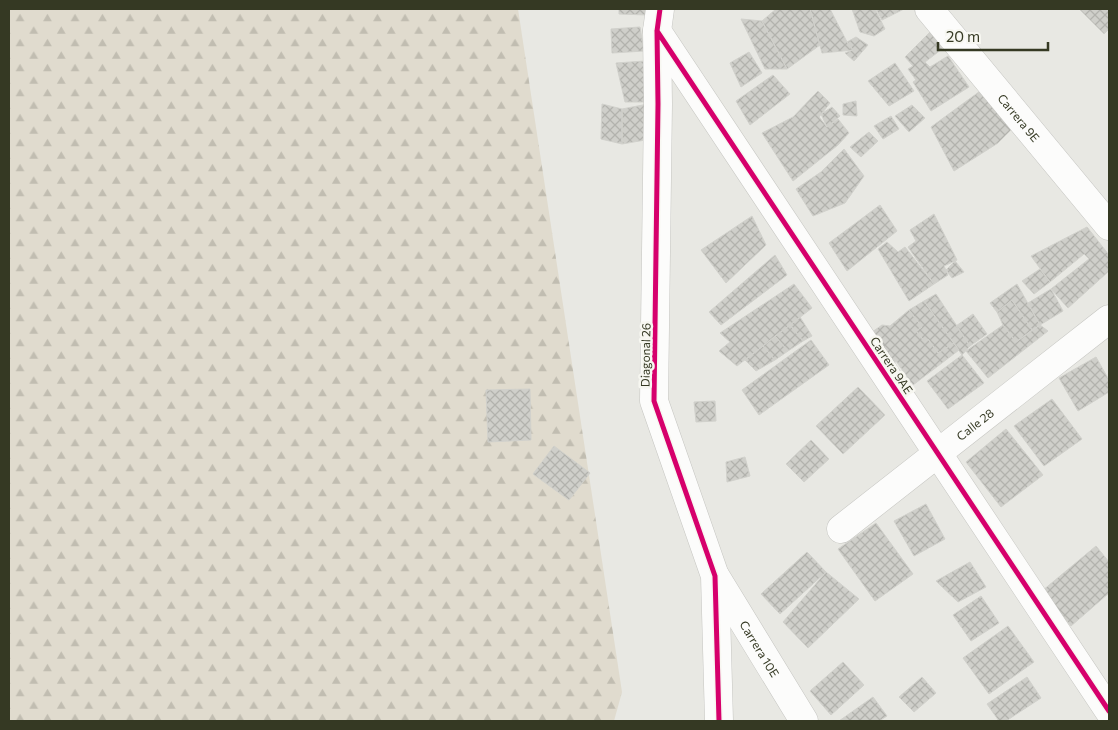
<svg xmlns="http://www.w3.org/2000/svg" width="1118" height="730" font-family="Commissioner,sans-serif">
<defs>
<pattern id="forest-firs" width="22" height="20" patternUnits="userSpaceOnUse" patternTransform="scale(1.25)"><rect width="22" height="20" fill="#e0dbce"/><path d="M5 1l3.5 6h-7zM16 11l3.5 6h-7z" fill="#c1bdb1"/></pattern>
<pattern id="building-cross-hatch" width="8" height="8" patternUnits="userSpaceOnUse" patternTransform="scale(1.25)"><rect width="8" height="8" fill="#cfcfca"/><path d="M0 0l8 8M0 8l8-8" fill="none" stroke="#b2b2ad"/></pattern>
</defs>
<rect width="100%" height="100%" fill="#e8e8e3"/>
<path fill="url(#forest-firs)" d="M9,9H518L622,692L614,721H9Z"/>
<path fill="url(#building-cross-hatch)" stroke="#d1d1cc" d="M619,9H649L648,15L619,14Z
M776,9H810L820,45L787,69L762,21Z
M810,9H830L847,42L853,50L822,53Z
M852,9H875L885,29L874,36L860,32Z
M876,9H904L882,20Z
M1079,9H1109V29L1104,34Z
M741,19L762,21L787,69H765Z
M937,25L946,36L939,43L942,49L925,62L930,67L948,56L969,87L931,111L913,82L916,80L908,69L913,66L905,57Z
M640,27L644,51L612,53L611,29Z
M856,37L868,45L854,61L845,53L853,50L847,42Z
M749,52L762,73L741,87L730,63Z
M645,61L653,102H625L616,63Z
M895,63L914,91L889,106L868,81Z
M773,75L790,94L750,125L736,101Z
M987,86L1017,124L998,143L954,171L931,127Z
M818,91L830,103L819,117L827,127L838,119L849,133L838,145L793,181L762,133L793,117Z
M856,101L857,116L843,115V104Z
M602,104L622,109V144L601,139Z
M648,104L651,139L622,144V109Z
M912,105L925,118L909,132L895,116Z
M832,107L840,116L827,127L821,114Z
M891,116L899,129L883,139L874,126Z
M869,132L878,141L861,157L850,147Z
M844,149L864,176L845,203L813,216L796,189L821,172Z
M880,205L897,231L847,271L829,243Z
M934,214L957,260L944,266L948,275L934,284L908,247L916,241L910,230Z
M752,216L766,245L726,283L701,250Z
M1087,227L1109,255V271L1068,308L1051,289L1089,259L1084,254L1050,282L1031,256Z
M887,242L898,252L905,247L934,284L909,301L878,249Z
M775,255L787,275L721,325L709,312Z
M955,261L964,272L952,278L946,270Z
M1040,269L1050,282L1034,294L1022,281Z
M794,284L812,308L737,366L719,351L730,342L720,333Z
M1017,284L1040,325L1032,330L1012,300L997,312L990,303Z
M1051,289L1063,311L1040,325L1028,303Z
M936,294L970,346L962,355L924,301Z
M1012,300L1032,330L1016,342L1003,325L997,312Z
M924,301L954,343L938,353L928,339L925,342L916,331L922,327L909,310Z
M909,310L922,327L916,331L925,342L928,339L938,353L954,343L959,350L913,385L896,361L891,368L868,335L882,325L890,326Z
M973,314L987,334L970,346L956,326Z
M800,317L812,336L803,341L790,325Z
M790,325L803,341L788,351L775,336Z
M1003,325L1016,342L1040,325L1048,331L988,378L966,351Z
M775,336L788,351L775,360L763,346Z
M811,340L829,365L759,415L742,390Z
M763,346L775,360L756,371L745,360Z
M962,355L984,383L948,409L927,381Z
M1096,357L1109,380V392L1078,411L1059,378Z
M858,387L885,415L843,454L816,426Z
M530,389L531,440L488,442L486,390Z
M1052,399L1082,439L1044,466L1014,426Z
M715,401L716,421L696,422L694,402Z
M1006,429L1043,475L1001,507L966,462Z
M811,440L829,459L804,482L786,464Z
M554,446L590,473L569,500L533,474Z
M745,457L750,476L727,482L726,462Z
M926,504L945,539L914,556L894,521Z
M876,523L913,574L875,601L838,549Z
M1096,546L1109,562V593L1071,626L1042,591Z
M807,552L826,572L780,614L761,594Z
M970,562L986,587L958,602L936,581Z
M826,572L859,599L808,648L783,622Z
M981,596L999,623L971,641L953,615Z
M1008,626L1034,662L989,694L963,658Z
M843,662L864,685L831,715L810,691Z
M922,677L936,693L914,712L899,697Z
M1027,677L1041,698L1006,721H999L987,704Z
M873,697L887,716L879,721H839Z"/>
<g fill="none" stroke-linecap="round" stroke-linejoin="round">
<g stroke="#c5c5c1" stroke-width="29">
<g id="minor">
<path d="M660,9L657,31L658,104L654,401L715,576L719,721"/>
<path id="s1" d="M929,9L1109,226"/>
<path d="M657,31L1109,711"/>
<path id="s2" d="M841,529L1109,319"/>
<path id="s3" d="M716,577L804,721"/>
</g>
</g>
<use href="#minor" stroke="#fcfcfb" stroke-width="28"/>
<g stroke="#f7f7f1" stroke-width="8">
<path id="cycleway" d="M660,9L657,31L658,104L654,401L715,576L719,721
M657,31L1109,711"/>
</g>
<use href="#cycleway" stroke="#d6006c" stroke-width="5"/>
</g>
<g text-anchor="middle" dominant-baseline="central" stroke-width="5" stroke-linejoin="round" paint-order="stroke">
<g font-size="12" fill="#353923" stroke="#f7f7f1">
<text stroke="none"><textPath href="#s1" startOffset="141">Carrera 9E</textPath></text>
<text transform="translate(645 355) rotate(-89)">Diagonal 26</text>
<text transform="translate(892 365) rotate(56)">Carrera 9AE</text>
<text stroke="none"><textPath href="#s2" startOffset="170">Calle 28</textPath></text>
<text stroke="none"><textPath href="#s3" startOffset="84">Carrera 10E</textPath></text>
</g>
</g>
<rect width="1118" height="730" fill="none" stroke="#353923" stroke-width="20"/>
<path d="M938 42v8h110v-8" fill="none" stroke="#353923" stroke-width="2.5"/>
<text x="946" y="42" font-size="15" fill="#353923" stroke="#f7f7f1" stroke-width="4" paint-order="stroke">20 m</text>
</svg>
